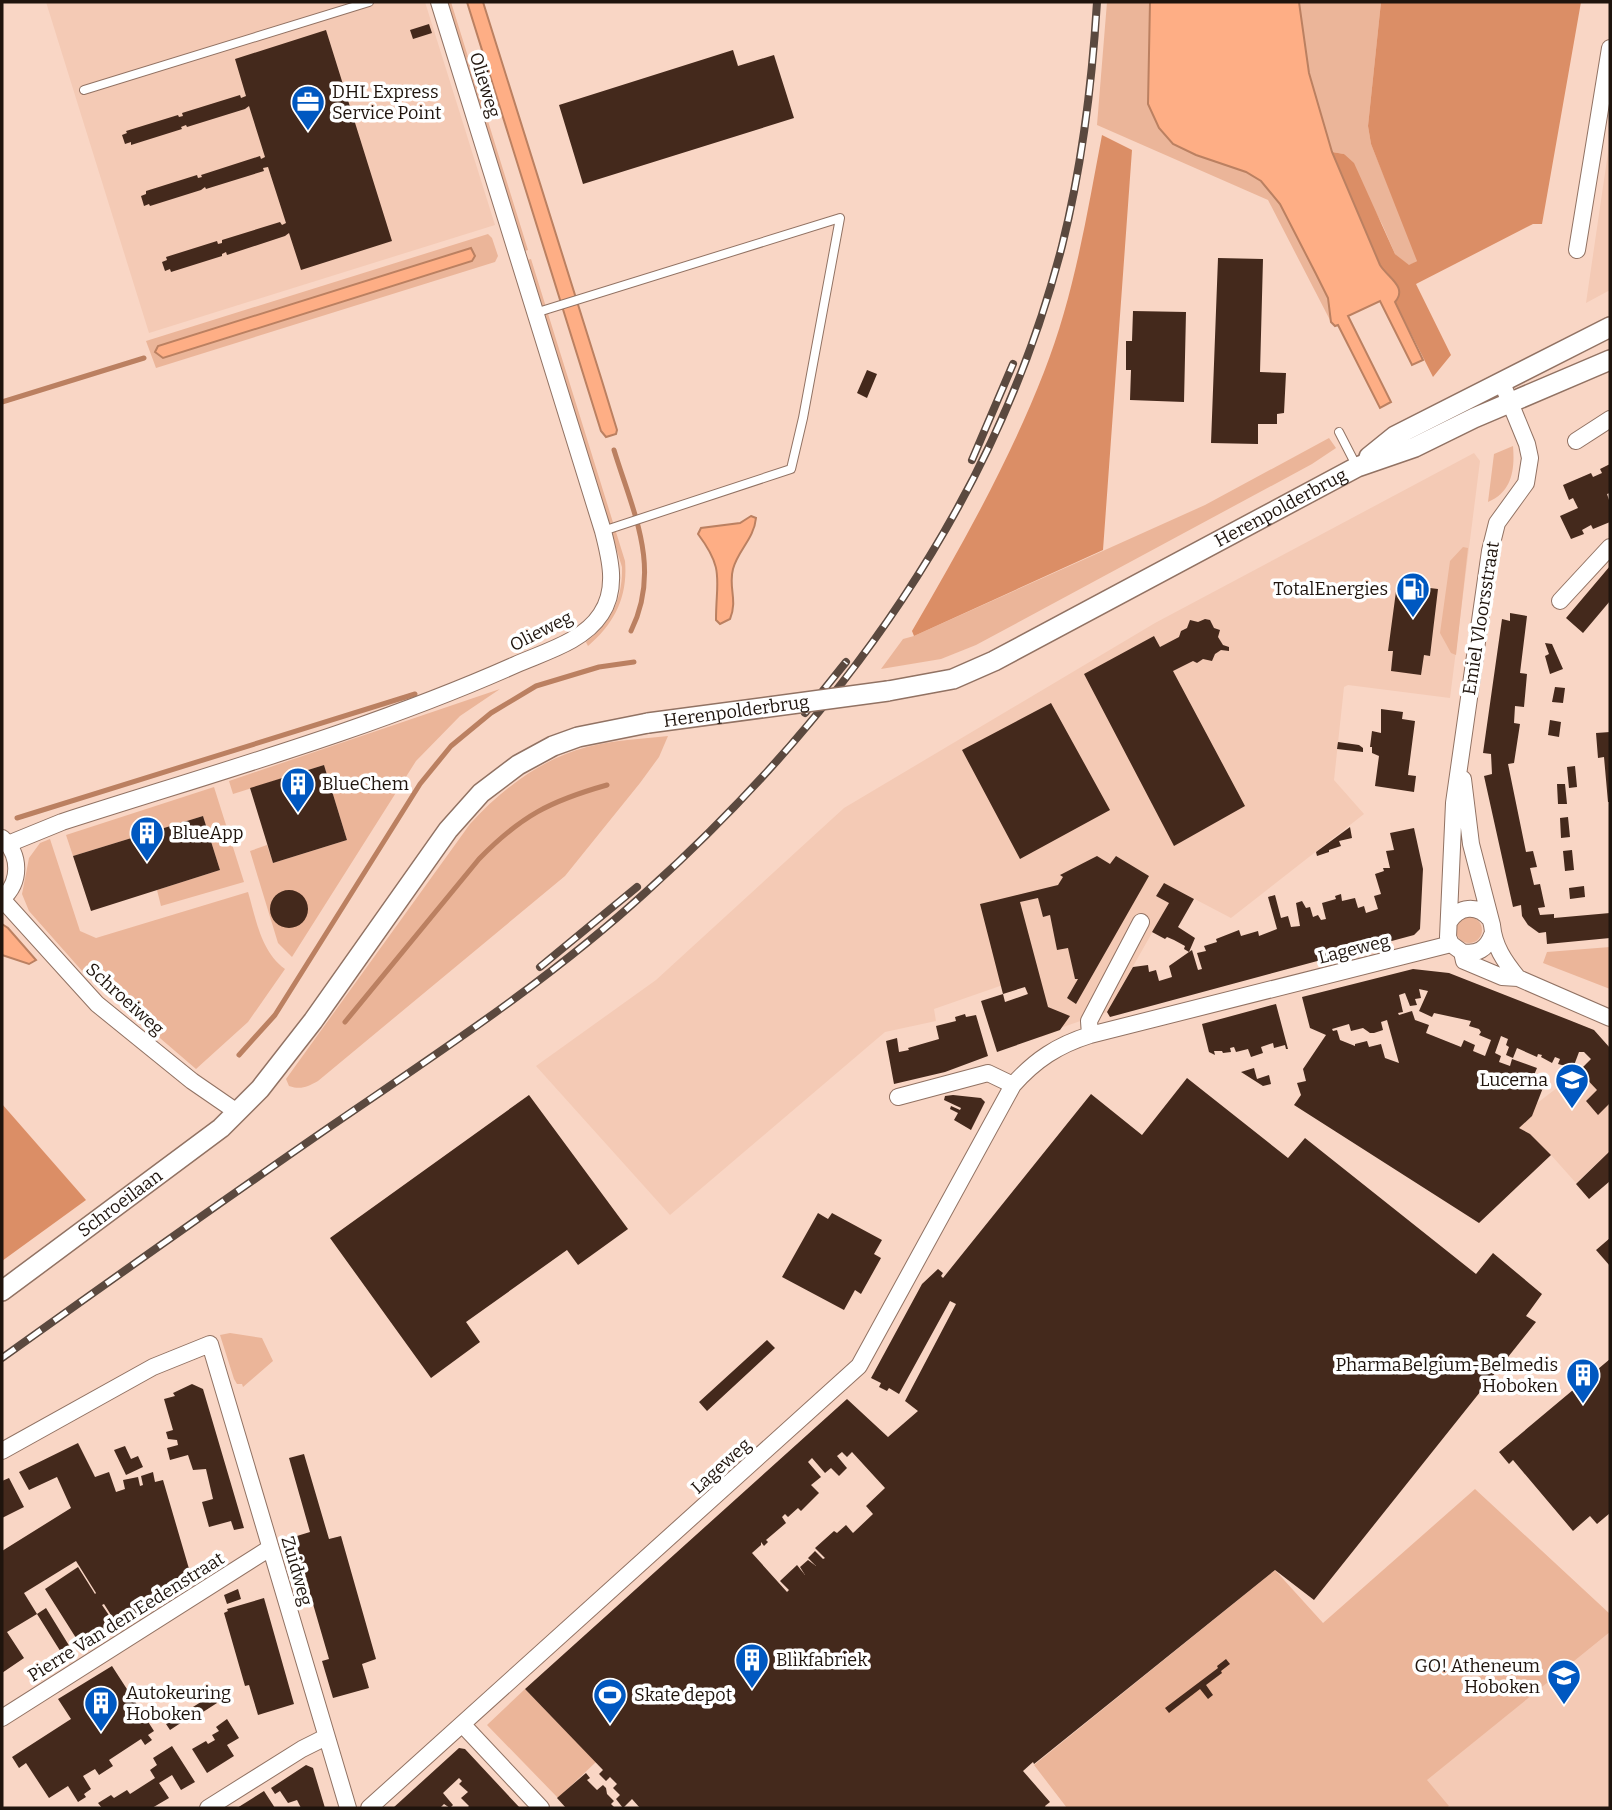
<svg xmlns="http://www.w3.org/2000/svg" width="1612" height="1810" font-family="Bitter,serif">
<rect width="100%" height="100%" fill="#f9d6c5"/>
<path fill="#f4cab5" d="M46,2H425L495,225L149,333Z
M1610,139V290L1586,303Z
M1474,453L1480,461L1450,698L1348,685L1344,687L1334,780L1364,814L1231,918L1164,883L1156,896L1169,903L1107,1012L1060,1028V1030L1041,1037L1025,987L1000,986L934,1009L936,1021L885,1032L670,1215L536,1066L656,980L844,808L1155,623Z
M1607,1044L1610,1048V1151L1576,1183L1551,1155L1519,1128L1536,1104L1579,1071Z
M1610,1632V1808H1450L1426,1780Z"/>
<path fill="#ebb599" d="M447,2H451L528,250L525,251Z
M1107,2H1163L1277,179L1348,316L1335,326L1331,322L1268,200L1097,125Z
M1299,2H1381L1368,126L1371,144L1418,260L1409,266L1395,254L1382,224L1344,154L1332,152L1309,73Z
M488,234L492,238L498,256L495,262L156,368L146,341Z
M531,259L625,561C628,596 615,623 588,646L586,642C611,624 623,598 622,567L527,260Z
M1329,438L1336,448L1312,464L976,645L941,659L881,669L903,639L914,636L1205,505Z
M1513,446C1515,470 1512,492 1488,502L1494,454Z
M1463,547L1468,548L1456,655L1451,653L1440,633L1450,561Z
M500,689L460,716L416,761L292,957L278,943L250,851L267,845L273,863L347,840L324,765L233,794L229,781Z
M668,736L659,757L640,783L565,876L318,1081C307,1087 301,1090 289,1086L286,1079L470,824C502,789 541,759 587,747C613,740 642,739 668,736Z
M214,787L244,882L161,906L157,890L220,870L203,816L73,856L66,835Z
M50,839L80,931L96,938L248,892C256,919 261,952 285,969L248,1022L196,1069L83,972L29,911L22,894L29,858L40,843Z
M1456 930a13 13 0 1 1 26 0a13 13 0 1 1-26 0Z
M1610,947V989L1543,963L1547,952Z
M230,1333L262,1338L273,1361L243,1387L242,1384H237L234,1379L220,1335Z
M1475,1489L1610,1614V1632L1427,1780L1449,1806L1447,1808H1067L1034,1765L1275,1570L1323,1623Z
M525,1689L596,1762L558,1798L487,1725Z"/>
<path fill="#db8e66" d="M1381,2H1581L1542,224H1533L1416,284L1451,355L1433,377L1395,302L1332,152L1344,154L1354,163L1395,254L1409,265L1417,261L1371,144L1368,126Z
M1102,135L1132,150L1103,550L914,636L912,631C961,547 1009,462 1044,372C1074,296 1087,214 1102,135Z
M2,1104L86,1200L2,1261Z"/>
<path fill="#feae85" stroke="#bb8061" stroke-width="2" d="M467,2H483L602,381L617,430L616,434L606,437L601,431Z
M1150,2H1299L1309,73L1332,152L1380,265C1388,278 1408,287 1395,302L1423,360L1412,365L1380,301L1348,316L1391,402L1380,408L1338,325L1335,326L1331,322L1328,298L1316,274L1280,204L1261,181L1246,172L1196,155L1173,144L1159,128L1148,104Z
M471,248L475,256L472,261L163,358L155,352L158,346Z
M751,516L756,518C754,539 738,550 733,569C728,587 738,600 730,619L720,624L716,620C716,579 725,570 698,534L701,528L740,523Z
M2,924L8,928L36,960L29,964L2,955Z"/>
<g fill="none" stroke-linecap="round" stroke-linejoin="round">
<path stroke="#bb8061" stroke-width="5" d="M2,402L144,358
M614,450C633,512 662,568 631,631
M17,818L415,694
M345,1022L479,859C521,816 550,801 607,785
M239,1055L275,1015L420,784L451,746L491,713L536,686L599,667L634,662"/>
</g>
<path fill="#44291c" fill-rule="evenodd" d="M429,24L432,33L413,39L410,30Z
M326,30L392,241L301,270L289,233L285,236L227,255L226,252L222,254V256L171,272L170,269L165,271L162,262L167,260L166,257L217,241L218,244L222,243V240L280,222L282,225L286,223L268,167L263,168L264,171L206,189L205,187L201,190L150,206L149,204L144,206L141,196L146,194V191L197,175L198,178L202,177L201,175L260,156L261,159L265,157L249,106L245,109L187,127L186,125L181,127L182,129L131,145V142L125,144L122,135L127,133L126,131L178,115L179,117L183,116L182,113L240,95L241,98L246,96L235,59Z
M733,50L738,66L774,55L794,118L583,184L559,105Z
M1218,258L1263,259L1260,372L1286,373L1284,413L1277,414V424H1258V444L1211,443Z
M1133,311L1186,312L1184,402L1130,400L1131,370H1126V341H1132Z
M867,370L877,374L867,398L857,393Z
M1610,464V493L1607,494L1610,503V522L1593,529L1591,525L1582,530L1584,534L1571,539L1560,516L1578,508L1573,498L1569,500L1563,485L1591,473L1593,477L1602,473L1600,469Z
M1610,566V601L1583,633L1566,618Z
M1397,584L1438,589L1430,656L1424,655L1421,675L1391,671L1393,651H1388Z
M1510,613L1527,616L1520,673L1527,674L1524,707L1515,706L1514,723L1520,724L1514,763L1508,764L1526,852L1533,851L1537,867L1530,868L1534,885L1540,884L1545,907L1538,908L1540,915L1554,914V918L1610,913V938L1547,944L1546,932L1539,933L1528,925L1522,916L1521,905L1513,907L1484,776L1492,774L1491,754L1483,753L1502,619L1510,621Z
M1205,619L1210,620L1214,628L1220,630L1218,637L1223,645L1229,647V651L1221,650L1215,654L1212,661L1203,659L1197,663L1193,661L1173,671L1245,806L1174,846L1084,674L1154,636L1160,647L1179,637L1181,631L1187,628L1190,620L1198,622Z
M1545,643L1552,644L1563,669L1550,674L1545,656L1549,654Z
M1555,687L1565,688L1563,703L1552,702Z
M1051,703L1110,810L1020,859L962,750Z
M1381,709L1403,712L1402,719L1415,721L1408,775L1416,776L1414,792L1375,786L1379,756L1372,753V747H1370L1372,731L1381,733Z
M1550,720L1561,722L1559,737L1548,735Z
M1610,732V802H1608L1604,757L1598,758L1596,733Z
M1338,742L1359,745L1363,748V752L1337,749Z
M324,765L347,840L273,863L250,788Z
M1575,766L1577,787L1569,788L1567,767Z
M1557,784H1565L1567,804H1558Z
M203,816L220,870L91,911L73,856Z
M1568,817L1570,837L1561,838L1560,818Z
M1350,827L1352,838L1339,841L1341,846L1329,850V852L1317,856L1316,852Z
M1414,828L1423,869L1420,929L1414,935L1110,1017L1107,1012L1133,967L1148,965L1149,972L1156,970L1159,981L1172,977L1169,966L1189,952L1184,949L1185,946L1174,940L1167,937L1165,939L1152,932L1169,903L1156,896L1164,883L1194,899L1178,927L1195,938L1189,952L1192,950L1198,970L1202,969L1197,953L1206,951L1204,946L1217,942L1216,939L1239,930L1241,936L1258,931L1259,936L1277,929L1268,897L1275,895L1281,918L1288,916L1291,927L1300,926L1296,903L1302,901L1306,908L1310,907L1313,917L1318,915L1321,920L1326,919L1322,903L1336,899L1335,896L1341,894L1342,901L1355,898L1358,908L1364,906L1366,913L1378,909L1374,896L1381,894L1375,874L1384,871L1383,868H1390L1386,851L1394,850L1390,833Z
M1572,850L1574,870L1565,871L1563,851Z
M1097,856L1110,864L1116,856L1149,876L1076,1004L1067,998L1078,979H1075L1068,948L1057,950L1050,915L1043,917L1038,898L1020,902L1048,1007L1070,1016L1060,1030L997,1052L981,1001L1003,994L980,904L1058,885L1063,877L1060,875ZM1025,987L1028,994L1005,1002L1003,994Z
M1584,886L1585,897L1570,899L1569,888Z
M270 909a19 19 0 1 1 38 0a19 19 0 1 1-38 0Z
M1413,969L1449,973L1569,1020L1594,1030L1610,1048V1103L1598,1115L1586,1101L1597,1090L1579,1071L1591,1059L1584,1052H1579L1573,1068L1558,1064L1560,1059L1555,1057L1552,1063L1541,1057L1542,1055L1538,1054L1537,1057L1517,1048L1513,1058L1506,1055L1509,1047L1506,1045L1508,1039L1501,1036L1495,1053L1501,1056L1499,1062L1510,1066L1512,1059L1537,1068L1534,1075L1546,1080L1532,1116L1519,1128L1530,1134L1551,1155L1479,1223L1294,1105L1301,1095L1297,1083L1306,1081L1303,1069L1326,1035L1310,1028L1302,997ZM1419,989L1428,991L1419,1011L1432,1017L1434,1013L1471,1021L1469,1026L1479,1029L1481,1032L1479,1035L1491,1040L1485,1056L1473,1051L1475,1045L1464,1040L1461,1047L1426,1033L1429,1025L1415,1020L1412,1011L1399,1015L1398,1013L1403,1012L1399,995L1405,993L1410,1006L1417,1005L1415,999L1421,998ZM1387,1020L1399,1063L1385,1058L1381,1044L1369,1047L1367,1041L1355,1044V1046L1340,1040L1337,1030L1333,1031L1332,1029L1349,1024L1351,1031L1363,1028L1370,1033H1374L1383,1030L1381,1022Z
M1276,1004L1288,1049H1286L1285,1045L1274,1048L1273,1043L1261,1047L1263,1053L1251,1057L1248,1049L1236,1052L1234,1047L1230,1048L1231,1052L1223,1053L1222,1051H1214L1215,1055L1209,1052L1202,1024Z
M965,1014L966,1017L976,1015L988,1056L945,1072L894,1084L886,1041L897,1038L899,1052L909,1050L908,1048L939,1039L936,1026L956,1021L955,1017Z
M1254,1068L1257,1079L1269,1075L1271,1084L1263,1086L1241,1072Z
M1187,1078L1288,1158L1305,1138L1476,1274L1493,1253L1542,1294L1526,1316L1536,1322L1314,1600L1275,1570L1034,1764L1033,1762L1023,1771L1050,1802L1045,1806L1046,1808H640L632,1799L623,1808L616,1799L620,1795L613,1788L617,1784L610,1777L606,1781L599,1774L603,1770L525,1689L847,1399L888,1437L918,1411L905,1401L956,1304L950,1301L899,1394L889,1388L887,1391L879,1387L881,1383L871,1378L922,1284L938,1269L943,1273L941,1276L943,1278L1091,1094L1142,1135ZM842,1452L847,1457L852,1452L885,1488L866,1506L873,1514L853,1533L846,1525L837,1533L834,1531L815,1548L825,1558L823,1559L815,1551L808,1558L816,1566L808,1560L800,1567L805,1575L797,1565L780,1581L789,1590L787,1592L752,1553L761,1545V1542L764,1546L768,1542L766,1540L786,1523L782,1517L785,1514L788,1517L798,1508L801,1511L819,1493L811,1485L821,1477L808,1462L812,1458L825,1473L831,1468L839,1476L847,1468L837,1456Z
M529,1095L628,1229L578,1265L567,1250L466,1322L480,1342L431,1378L330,1238Z
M953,1095L981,1098L985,1102L971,1130L954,1120L958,1113L950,1109L951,1106L960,1110L961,1108L944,1100L945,1096Z
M1610,1151V1181L1589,1199L1576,1184Z
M818,1213L828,1219L832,1213L882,1240L874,1254L881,1258L861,1294L855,1290L844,1310L782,1277Z
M1610,1238V1266L1596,1250Z
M767,1340L775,1348L707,1411L699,1402Z
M1610,1359V1513L1597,1524L1590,1516L1573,1531L1513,1460L1509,1464L1499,1452Z
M192,1384L203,1389L244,1528L234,1530L231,1521L209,1527L202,1502L213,1499L206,1469L193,1470L188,1455L170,1460L167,1448L178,1445L177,1440L168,1439L166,1432L173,1430L164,1399L175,1396L173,1393Z
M78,1443L95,1477L109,1472L116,1492L125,1489L123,1480L138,1477L140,1486L143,1485L141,1476L153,1472L155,1482L163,1480L192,1579L118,1626L104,1604L102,1605L117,1627L83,1649L45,1589L78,1567L95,1594L96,1593L76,1561L24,1593L37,1614L7,1632L24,1658L2,1673V1551L71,1508L57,1477L29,1490L19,1472Z
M125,1446L131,1459L138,1456L143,1467L126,1475L114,1450Z
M304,1454L329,1539L341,1536L376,1659L362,1664L369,1688L333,1698L322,1661L329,1659L297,1549L290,1551L287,1539L310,1532L289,1458Z
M9,1478L24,1507L2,1518V1481Z
M238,1589L241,1599L227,1604L224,1595Z
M264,1598L294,1704L258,1715L249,1685L245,1686L224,1613L228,1611L227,1609Z
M46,1608L73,1652L64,1657L37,1614Z
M1226,1659L1230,1664L1221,1671L1222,1673L1206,1685L1213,1695L1208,1699L1200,1689L1169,1713L1165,1708L1218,1668L1217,1666Z
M112,1666L154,1731L148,1735L152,1740L145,1745L141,1739L109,1760L113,1766L99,1775L95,1769L83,1776L91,1789L84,1794L86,1797L78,1802L68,1786L49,1798L26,1763L19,1768L12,1757L71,1719L58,1699Z
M212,1695L217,1703L203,1712L202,1709L170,1730L166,1724Z
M227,1719L239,1738L227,1745L234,1756L207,1773L192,1749L206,1741L208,1744L215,1740L212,1735L219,1731L216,1727Z
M172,1746L195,1782L181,1790L172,1775L159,1783L169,1798L152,1808H102L98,1803L111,1795L114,1798L127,1790L130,1794L155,1778L150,1770L157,1765L153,1758Z
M459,1748L465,1749L520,1808H467L469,1806L461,1798L468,1792L459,1784L462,1781L459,1778L443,1793L453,1805L450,1808L444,1804L440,1808H393Z
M306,1765L313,1768L325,1808H301L297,1800L288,1803L280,1791L275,1794L271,1788Z
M586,1773L590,1778L587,1780L597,1790L603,1785L606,1788L607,1794L614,1801L611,1804L615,1808H566L557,1798Z
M264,1791L275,1808H237L253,1798Z"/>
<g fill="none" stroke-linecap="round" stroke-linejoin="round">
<g stroke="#917263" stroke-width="10">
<path id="service" d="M84,90L369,2
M535,313L840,218L803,418L791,469L603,531
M1339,432L1357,467"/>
</g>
<g stroke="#917263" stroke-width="18">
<path id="minor" d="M1577,250L1610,48
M1502,383L1527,444L1530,458L1526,483L1497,523L1490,551L1454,803L1448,937L1451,944L1462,952L1464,961L1502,977L1518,978L1610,1018
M1576,441L1610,419
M1560,601L1610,547
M1463,779L1471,844L1492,925C1494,946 1504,961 1518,978
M2,838C21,855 21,882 2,899L97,1004L192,1081L237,1112
M8,844L62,822C214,773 369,730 515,665C544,652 583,642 601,614C618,589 610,558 603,531L439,2
M1449,922C1459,906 1477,904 1490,919
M1462,952C1477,955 1487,949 1492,935
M1090,1035L1089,1021L1141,922
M898,1097L988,1073L1013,1085
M2,1451L153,1367L210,1344L348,1808
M2,1718L270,1548
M463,1725L541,1808
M208,1808L302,1749L326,1737
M369,1808L859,1366L1013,1085C1035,1060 1058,1045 1090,1035L1451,944"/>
</g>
<g stroke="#917263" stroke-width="22">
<g id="tertiary">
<path d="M1369,457L1395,436L1610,327"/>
<path id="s1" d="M888,691L953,679L994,661L1357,467L1415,447L1474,418L1610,360"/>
<path id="s2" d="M2,1291L221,1128L260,1089L313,1021L448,830L481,793L518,765L553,746L578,737L648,723"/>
</g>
</g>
<use href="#service" stroke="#fff" stroke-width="8"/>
<use href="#minor" stroke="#fff" stroke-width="16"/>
<use href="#tertiary" stroke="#fff" stroke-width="19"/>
<g stroke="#5b493f" stroke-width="8">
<path id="rail" d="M972,460L1013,364
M805,713L846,662
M540,967L637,887
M2,1358C111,1280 221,1202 331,1126C439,1052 550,980 647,891C840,717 997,501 1062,246C1082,166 1092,84 1097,2"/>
</g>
<use href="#rail" stroke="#fff" stroke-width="5" stroke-dasharray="16" stroke-linecap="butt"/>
<g stroke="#917263" stroke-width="22" stroke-linecap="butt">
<g id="tertiary-bridge">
<path id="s3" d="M648,723L888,691"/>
</g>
</g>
<use href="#tertiary-bridge" stroke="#fff" stroke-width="19"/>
</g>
<defs>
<g id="office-pin" transform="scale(1.75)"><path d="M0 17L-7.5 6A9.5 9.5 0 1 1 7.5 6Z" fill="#0058c1" stroke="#fff"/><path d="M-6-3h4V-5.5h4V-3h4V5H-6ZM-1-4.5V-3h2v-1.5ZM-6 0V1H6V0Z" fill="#fff"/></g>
<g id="fuel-pin" transform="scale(1.75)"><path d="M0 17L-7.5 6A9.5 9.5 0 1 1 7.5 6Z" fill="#0058c1" stroke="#fff"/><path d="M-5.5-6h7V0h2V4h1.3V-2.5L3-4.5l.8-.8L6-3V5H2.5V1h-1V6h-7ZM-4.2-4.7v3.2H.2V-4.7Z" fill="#fff"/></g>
<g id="building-pin" transform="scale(1.75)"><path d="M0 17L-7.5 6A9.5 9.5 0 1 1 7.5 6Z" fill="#0058c1" stroke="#fff"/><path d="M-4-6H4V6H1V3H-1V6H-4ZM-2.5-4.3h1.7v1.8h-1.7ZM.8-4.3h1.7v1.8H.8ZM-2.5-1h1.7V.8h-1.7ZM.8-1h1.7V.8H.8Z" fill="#fff"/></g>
<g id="school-pin" transform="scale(1.75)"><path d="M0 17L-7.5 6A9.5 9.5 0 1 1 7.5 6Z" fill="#0058c1" stroke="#fff"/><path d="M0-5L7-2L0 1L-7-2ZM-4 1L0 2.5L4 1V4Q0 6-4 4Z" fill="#fff"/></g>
<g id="stadium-pin" transform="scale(1.75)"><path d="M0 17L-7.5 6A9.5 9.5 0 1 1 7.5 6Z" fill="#0058c1" stroke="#fff"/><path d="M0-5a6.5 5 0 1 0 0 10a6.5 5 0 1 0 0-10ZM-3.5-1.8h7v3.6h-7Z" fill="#fff"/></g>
</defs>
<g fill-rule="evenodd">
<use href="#office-pin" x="308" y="102"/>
<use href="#fuel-pin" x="1413" y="589"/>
<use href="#building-pin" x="298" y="784"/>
<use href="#building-pin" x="147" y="833"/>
<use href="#school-pin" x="1572" y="1080"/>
<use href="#building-pin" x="1583" y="1375"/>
<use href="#building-pin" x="752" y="1660"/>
<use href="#school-pin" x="1564" y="1676"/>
<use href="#stadium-pin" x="610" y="1695"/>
<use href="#building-pin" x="101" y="1703"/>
</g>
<g text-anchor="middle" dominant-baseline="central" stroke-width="7" stroke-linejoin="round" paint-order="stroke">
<g font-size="18" fill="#1f140d" stroke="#fff">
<text transform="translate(485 85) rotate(73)">Olieweg</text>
<text stroke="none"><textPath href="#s1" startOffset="436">Herenpolderbrug</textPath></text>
<text transform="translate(1481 618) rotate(-81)">Emiel Vloorsstraat</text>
<text transform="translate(541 631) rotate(-27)">Olieweg</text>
<text stroke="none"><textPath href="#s3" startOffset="89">Herenpolderbrug</textPath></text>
<text transform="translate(1354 949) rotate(-14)">Lageweg</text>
<text transform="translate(125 999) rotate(42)">Schroeiweg</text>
<text stroke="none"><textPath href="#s2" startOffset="147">Schroeilaan</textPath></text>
<text transform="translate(721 1466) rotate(-42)">Lageweg</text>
<text transform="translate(297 1571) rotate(74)">Zuidweg</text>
<text transform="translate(126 1617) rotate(-32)">Pierre Van den Eedenstraat</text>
</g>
<g font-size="18" fill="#1f140d" stroke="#fff" text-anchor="start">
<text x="332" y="92">DHL Express<tspan x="332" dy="21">Service Point</tspan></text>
<text x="1388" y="589" text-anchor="end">TotalEnergies</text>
<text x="322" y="784">BlueChem</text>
<text x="172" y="833">BlueApp</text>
<text x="1548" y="1080" text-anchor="end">Lucerna</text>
<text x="1558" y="1365" text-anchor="end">PharmaBelgium-Belmedis<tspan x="1558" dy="21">Hoboken</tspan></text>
<text x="776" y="1660">Blikfabriek</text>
<text x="1540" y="1666" text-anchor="end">GO! Atheneum<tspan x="1540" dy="21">Hoboken</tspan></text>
<text x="126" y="1693">Autokeuring<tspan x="126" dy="21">Hoboken</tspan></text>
<text x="634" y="1695">Skate depot</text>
</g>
</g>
<rect width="1612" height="1810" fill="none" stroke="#1f140d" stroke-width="7"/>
</svg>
